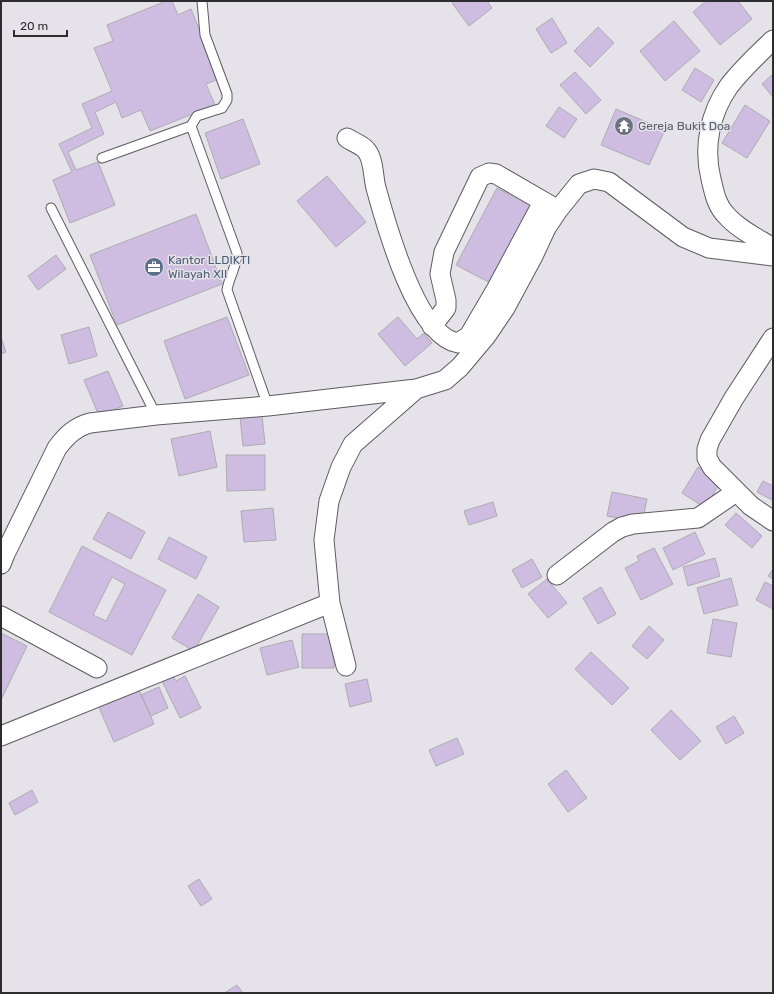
<svg xmlns="http://www.w3.org/2000/svg" width="774" height="994" font-family="Rubik,sans-serif">
<rect width="100%" height="100%" fill="#e5e2e9"/>
<path fill="#cebde1" stroke="#aeabb1" fill-rule="evenodd" d="M166,1H172L178,15L191,9L219,79L206,84L215,105L150,131L141,110L122,118L116,102L95,112L104,134L68,152L76,170L98,162L115,205L70,223L53,180L72,172L59,144L92,128L82,104L112,91L94,48L113,41L107,25Z
M454,1H487L492,8L469,26L452,3Z
M706,1H738L752,19L720,45L693,12Z
M552,18L567,43L551,53L536,29Z
M674,21L700,51L665,81L640,51Z
M598,27L614,43L590,67L574,51Z
M695,68L714,80L701,102L682,90Z
M575,72L601,100L586,114L560,85Z
M773,74V97L762,84Z
M745,105L770,121L747,158L722,143Z
M559,107L577,119L564,138L546,126Z
M616,109L665,130L649,165L601,145Z
M243,119L260,164L221,179L205,133Z
M327,176L366,222L336,247L297,201Z
M497,188L537,209L496,286L456,265Z
M196,214L222,284L117,325L90,255Z
M56,255L66,269L38,290L28,276Z
M227,317L249,375L185,399L164,341Z
M398,317L417,339L424,333L432,343L405,366L378,334Z
M89,327L97,356L69,364L61,335Z
M1,337L6,352L1,354Z
M108,371L123,406L99,416L84,380Z
M262,415L265,444L243,446L240,417Z
M210,431L217,467L179,476L171,439Z
M226,455H265V490L227,491Z
M698,467L721,481L705,508L682,493Z
M763,481L773,486L772,500L757,492Z
M612,492L647,499L642,523L607,516Z
M493,502L497,516L469,525L464,511Z
M273,508L276,540L244,542L241,511Z
M108,512L145,532L131,559L93,539Z
M736,513L762,536L752,548L725,525Z
M695,532L705,554L673,570L663,548Z
M169,537L207,557L196,579L158,559Z
M82,546L166,590L132,655L49,612ZM112,577L125,584L106,621L93,615Z
M654,548L673,584L641,600L625,568L639,561L637,556Z
M715,558L720,576L688,586L683,567Z
M532,559L542,577L522,588L512,570Z
M773,569V579L768,576Z
M731,578L738,605L704,614L697,588Z
M547,579L567,603L548,618L528,594Z
M765,582L773,586V609L756,600Z
M601,587L616,614L598,624L583,598Z
M198,594L219,607L194,651L172,638Z
M713,619L737,623L731,657L707,653Z
M649,626L664,640L647,659L632,646Z
M1,633L27,646L1,700Z
M302,634H334V668H302Z
M292,640L299,667L267,675L260,648Z
M591,652L629,688L612,705L575,669Z
M172,674L176,681L185,676L201,708L180,718L161,679Z
M367,679L372,701L350,707L345,684Z
M137,685L154,724L114,742L97,703Z
M159,687L168,708L151,716L141,695Z
M671,710L701,741L680,760L651,730Z
M734,716L744,733L726,744L716,727Z
M457,738L464,754L436,766L429,750Z
M566,770L587,798L568,812L548,784Z
M32,790L38,802L15,815L9,803Z
M199,879L212,899L201,906L188,886Z
M237,985L243,993H224Z"/>
<g fill="none" stroke-linecap="round" stroke-linejoin="round">
<g stroke="#5e5b61" stroke-width="11">
<path id="service" d="M202,1L205,35L227,94V100L222,108L197,116L191,126L237,253C237,266 229,277 227,290L268,406
M102,158L191,126
M51,208L156,415"/>
</g>
<g stroke="#5e5b61" stroke-width="21">
<path id="minor" d="M773,40C758,54 742,69 729,86C710,113 703,147 711,179C714,191 716,205 726,215C738,229 757,238 773,248
M347,138C353,142 362,145 366,150C374,159 373,177 376,188C386,224 416,336 458,343L469,336L497,288L543,202
M432,326L446,308V300L440,274L444,252L480,177L489,173L496,174L553,207
M773,338L734,398L710,440L707,449V458L712,467L751,506L773,521
M1,564L5,554L57,448C66,436 75,427 90,423L156,415L268,406L416,389L445,380L460,367L486,336L505,308L533,256L546,228L558,210L579,184L594,179L609,182L683,237L709,248L773,256
M557,575L613,532L622,527L633,524L698,518L736,492
M1,616L97,668
M346,666L330,603L324,540L329,501L341,467L353,444L416,389
M1,736L330,603"/>
</g>
<use href="#service" stroke="#fff" stroke-width="9"/>
<use href="#minor" stroke="#fff" stroke-width="19"/>
</g>
<defs>
<g id="temple-disc" transform="scale(1)"><circle r="9.5" fill="#6b7280" stroke="#e5e2e9"/><path d="M0-6L5-2H3V0L6.5 2.5H4V6H1.5V3h-3V6H-4V2.5H-6.5L-3 0V-2H-5Z" fill="#fff"/></g>
<g id="office-disc" transform="scale(1)"><circle r="9.5" fill="#5c6f8a" stroke="#e5e2e9"/><path d="M-6-3h4V-5.5h4V-3h4V5H-6ZM-1-4.5V-3h2v-1.5ZM-6 0V1H6V0Z" fill="#fff"/></g>
</defs>
<g fill-rule="evenodd">
<use href="#temple-disc" x="624" y="126"/>
<use href="#office-disc" x="154" y="267"/>
</g>
<g text-anchor="middle" dominant-baseline="central" stroke-width="3" stroke-linejoin="round" paint-order="stroke">
<g font-size="12" fill="#5b616d" stroke="#e5e2e9" text-anchor="start">
<text x="638" y="126">Gereja Bukit Doa</text>
</g>
<g font-size="12" fill="#4e5e75" stroke="#e5e2e9" text-anchor="start">
<text x="168" y="260">Kantor LLDIKTI<tspan x="168" dy="14">Wilayah XII</tspan></text>
</g>
</g>
<rect width="774" height="994" fill="none" stroke="#2d2c2e" stroke-width="4"/>
<path d="M14 30v6h53v-6" fill="none" stroke="#2d2c2e" stroke-width="2"/>
<text x="20" y="30" font-size="12" fill="#2d2c2e" stroke="#e5e2e9" stroke-width="3" paint-order="stroke">20 m</text>
</svg>
